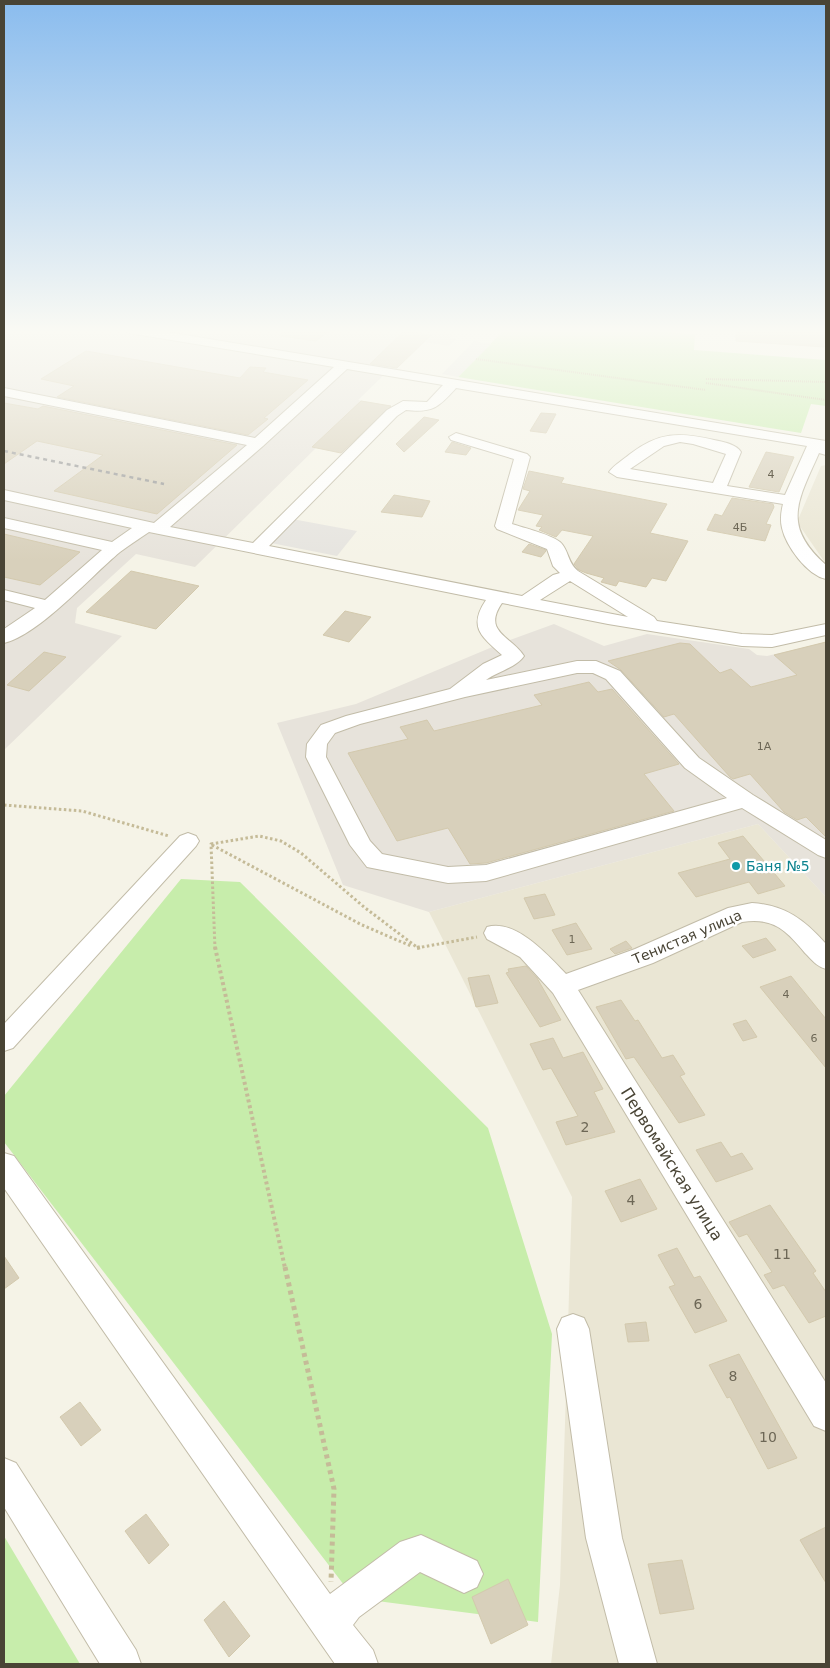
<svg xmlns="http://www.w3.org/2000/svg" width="830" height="1668" font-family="'DejaVu Sans',sans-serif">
<rect width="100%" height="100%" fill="#f5f3e7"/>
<path fill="#eae6d4" d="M826,465V564L797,522L821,466Z
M758,824L826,897V1664H551L560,1585L572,1197L429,912Z"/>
<path fill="#e7e3db" d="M4,329H459L450,337L456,339L449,346L411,340L391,361L403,362L395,370H389L358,400L391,406L344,453L316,448L195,567L136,554L77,608L75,623L122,636L4,750Z
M554,624L604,646L647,634L749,649L757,655L767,656L826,642V897L758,824L429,912L343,885L277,723L356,704L502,643Z"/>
<path fill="#c7edab" d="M505,329H617L695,334L694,350L826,360V406L811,404L801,433L458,377Z
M181,879L240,882L488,1128L552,1334L538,1622L354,1598L4,1142V1096Z
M4,1536L80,1664H4Z"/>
<path fill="#e6e4df" d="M474,341L491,344L458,377L442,374Z
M292,519L357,531L337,556L271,543Z"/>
<path fill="#d8d0bb" stroke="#d3c9ad" d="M282,329H332L316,341L281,336Z
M736,329H826V343H823L824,347L736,341Z
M404,331L431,335L397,368L370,364Z
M86,351L240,378L250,367L266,368L263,372L308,380L264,418L268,419L248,435L57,397L74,386L41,379Z
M361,401L391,406L341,453L312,447Z
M4,403L38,409L43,406L237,445L157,514L54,491L103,455L37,441L4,464Z
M541,413L556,414L546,433L530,431Z
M424,417L439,420L404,452L396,444Z
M452,442L471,448L466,455L445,452Z
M766,452L794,457L779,492L749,487Z
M529,471L564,478L561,483L667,504L650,533L688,541L666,581L652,578L646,587L619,581L616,586L601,582L604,578L586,573L579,570L574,564L593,536L562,530L556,537L539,530L542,527L536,526L543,515L518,510L530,491L523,489Z
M394,495L430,501L422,517L381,512Z
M732,498L773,504L774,507L766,524L771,525L765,541L707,530L715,514L722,516Z
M4,534L80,552L40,585L4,577Z
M529,544L546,550V551L541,557L522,552Z
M131,571L199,586L156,629L86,612Z
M345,611L371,617L349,642L323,635Z
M826,642V837L806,817L797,820L784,812L750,774L733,779L730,777L674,714L664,717L621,670L608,661L680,643L690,644L720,673L731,669L751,687L797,675L774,655Z
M44,652L66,657L29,691L7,685Z
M589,682L598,692L612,689L679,764L644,774L674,811L486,863L470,864L448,828L397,841L348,753L408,739L400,727L427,720L434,731L542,705L534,695Z
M743,836L785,886L758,894L749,882L696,897L678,873L730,859L718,843Z
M545,894L555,915L534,919L524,898Z
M576,923L592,949L567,955L552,930Z
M766,938L776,950L753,958L742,946Z
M626,941L632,948L615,954L610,949Z
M526,966L537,978L561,1020L540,1027L506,973L509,972L508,969Z
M489,975L498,1003L476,1007L468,978Z
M791,976L826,1019V1068L760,987Z
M621,1000L635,1021L638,1020L662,1058L673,1055L685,1074L680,1076L705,1115L679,1123L634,1057L626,1059L596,1007Z
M746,1020L757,1037L743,1041L733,1024Z
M553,1038L563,1058L583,1052L603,1089L594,1092L615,1132L566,1145L556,1122L578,1116L551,1068L543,1070L530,1044Z
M721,1142L731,1157L742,1153L753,1169L716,1182L696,1150Z
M640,1179L657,1209L621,1222L605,1191Z
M770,1205L816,1271L813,1273L826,1292V1316L809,1323L784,1285L773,1289L764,1275L772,1272L747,1234L739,1237L729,1222Z
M677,1248L694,1278L700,1276L727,1321L695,1333L669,1287L675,1285L658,1255Z
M4,1256L19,1278L4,1289Z
M646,1322L649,1341L628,1342L625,1324Z
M739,1354L797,1458L768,1469L730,1397L727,1398L709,1365Z
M80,1402L101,1430L81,1446L60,1417Z
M146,1514L169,1545L149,1564L125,1531Z
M826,1527V1583L800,1540Z
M682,1560L694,1609L660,1614L648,1564Z
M508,1579L528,1625L491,1644L472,1597Z
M224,1601L250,1636L229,1657L204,1620Z"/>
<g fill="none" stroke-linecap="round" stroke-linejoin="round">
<g stroke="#c2bca8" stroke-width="2">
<path id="minor" d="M123,329H149L826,441V455L819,453C798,501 781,525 826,565V579C807,575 786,546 782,528C780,520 781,512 783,504L617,477L609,472C614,465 623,460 630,454C659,432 679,432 714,440C723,442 736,444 741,452L727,486L785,495L807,446L456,388C439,407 433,413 406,410L397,416L269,546L522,596L553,575L560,573L553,566L547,549L497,529L495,526L514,459L451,440L449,437L456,433L527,454L530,457L512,524C524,528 550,534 560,542C569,550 567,562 578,571L654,617L657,621L742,634L772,635L826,624V635L772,647L742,646L608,624L502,603C482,632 511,636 524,656C517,667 497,672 486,680L577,661H596L620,671L699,758L753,795L826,840V858L818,855L742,808L486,881L448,883L367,867L350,845L306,757L307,744L321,725L346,716L450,689L483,664L502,655C481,636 468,627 486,600L149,532C139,539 129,545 120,552C91,576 39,635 4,643V629L35,608L4,600V590L45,600L102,550L4,528V518L112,542L132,528L4,500V490L154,523L247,445L4,396V388L255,438L334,367L129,333ZM347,369L443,385L427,402L403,401L387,410L253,543L170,527L263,446ZM680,442L693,444L726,454L713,483L630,469L664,446ZM570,581L628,617L540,600ZM577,673H593L606,679L685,768L727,798L486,865L448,867L382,854L370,841L326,757L327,744L335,733L360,724L465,697Z
M188,833L196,836L199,841L196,846L13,1048L4,1051V1024L180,836Z
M752,903C785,905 805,920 826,944V969C816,966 812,960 805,953C786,930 773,917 742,922L653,963L578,990L826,1383V1431L814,1426L553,993L520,957L487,939L484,933L487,927C515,918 549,956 566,974L635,949L728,908Z
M4,1153L14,1156L330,1594L400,1542L421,1535L477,1561L483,1574L477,1587L464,1593L420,1572L359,1617L353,1625L373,1650L378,1664H335L4,1188Z
M573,1314L584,1318L589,1329L622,1538L657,1664H619L586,1538L557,1329L562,1318Z
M4,1458L16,1463L136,1650L141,1664H100L4,1507Z"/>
</g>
<path stroke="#c5bb98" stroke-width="2" stroke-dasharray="1 1" stroke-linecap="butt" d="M476,359L706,390
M706,379L826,382
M706,383L826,400"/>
<path stroke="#c5bb98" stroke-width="3" stroke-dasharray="2.5 2.5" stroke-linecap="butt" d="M4,805L82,811L169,836
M212,845L362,925L411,946
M417,948L477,937
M215,949L211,844L259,836L281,841L301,853L364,907L418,948"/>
<path stroke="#c5bb98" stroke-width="4" stroke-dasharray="3 3" stroke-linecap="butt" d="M215,947L285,1268
M417,948L421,947"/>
<path stroke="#c5bb98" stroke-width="5" stroke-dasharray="4 4" stroke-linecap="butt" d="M285,1267L334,1489L331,1582"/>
<use href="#minor" fill="#fff" fill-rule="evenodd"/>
<path stroke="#979797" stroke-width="2.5" stroke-dasharray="4 4" stroke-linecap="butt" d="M4,451L164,484"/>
</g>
<linearGradient id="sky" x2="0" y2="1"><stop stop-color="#8abcee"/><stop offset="0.59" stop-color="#fafaf4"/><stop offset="1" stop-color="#fafaf4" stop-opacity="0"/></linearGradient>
<rect width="830" height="562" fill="url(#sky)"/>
<circle fill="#0f9aa8" stroke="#fff" stroke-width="2" cx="736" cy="866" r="5"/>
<g text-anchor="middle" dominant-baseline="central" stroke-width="4.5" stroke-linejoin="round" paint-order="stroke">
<g font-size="11" fill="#6d6756">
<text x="771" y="474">4</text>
<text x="740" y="527">4Б</text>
<text x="764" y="746">1А</text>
<text x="572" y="939">1</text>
<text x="786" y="994">4</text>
<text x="814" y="1038">6</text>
</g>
<g font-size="14" fill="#0d838f" stroke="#fff" text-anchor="start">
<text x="746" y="866">Баня №5</text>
</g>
<g font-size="14" fill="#494435" stroke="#fff">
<text transform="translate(687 937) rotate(-23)">Тенистая улица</text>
</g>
<g font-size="14" fill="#6d6756">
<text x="585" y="1127">2</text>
<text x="631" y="1200">4</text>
<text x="782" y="1254">11</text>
<text x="698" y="1304">6</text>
<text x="733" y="1376">8</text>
<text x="768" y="1437">10</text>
</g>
<g font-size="16" fill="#494435" stroke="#fff">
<text transform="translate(672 1164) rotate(58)">Первомайская улица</text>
</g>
</g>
<rect width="830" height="1668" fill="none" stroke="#494435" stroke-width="10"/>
</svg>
